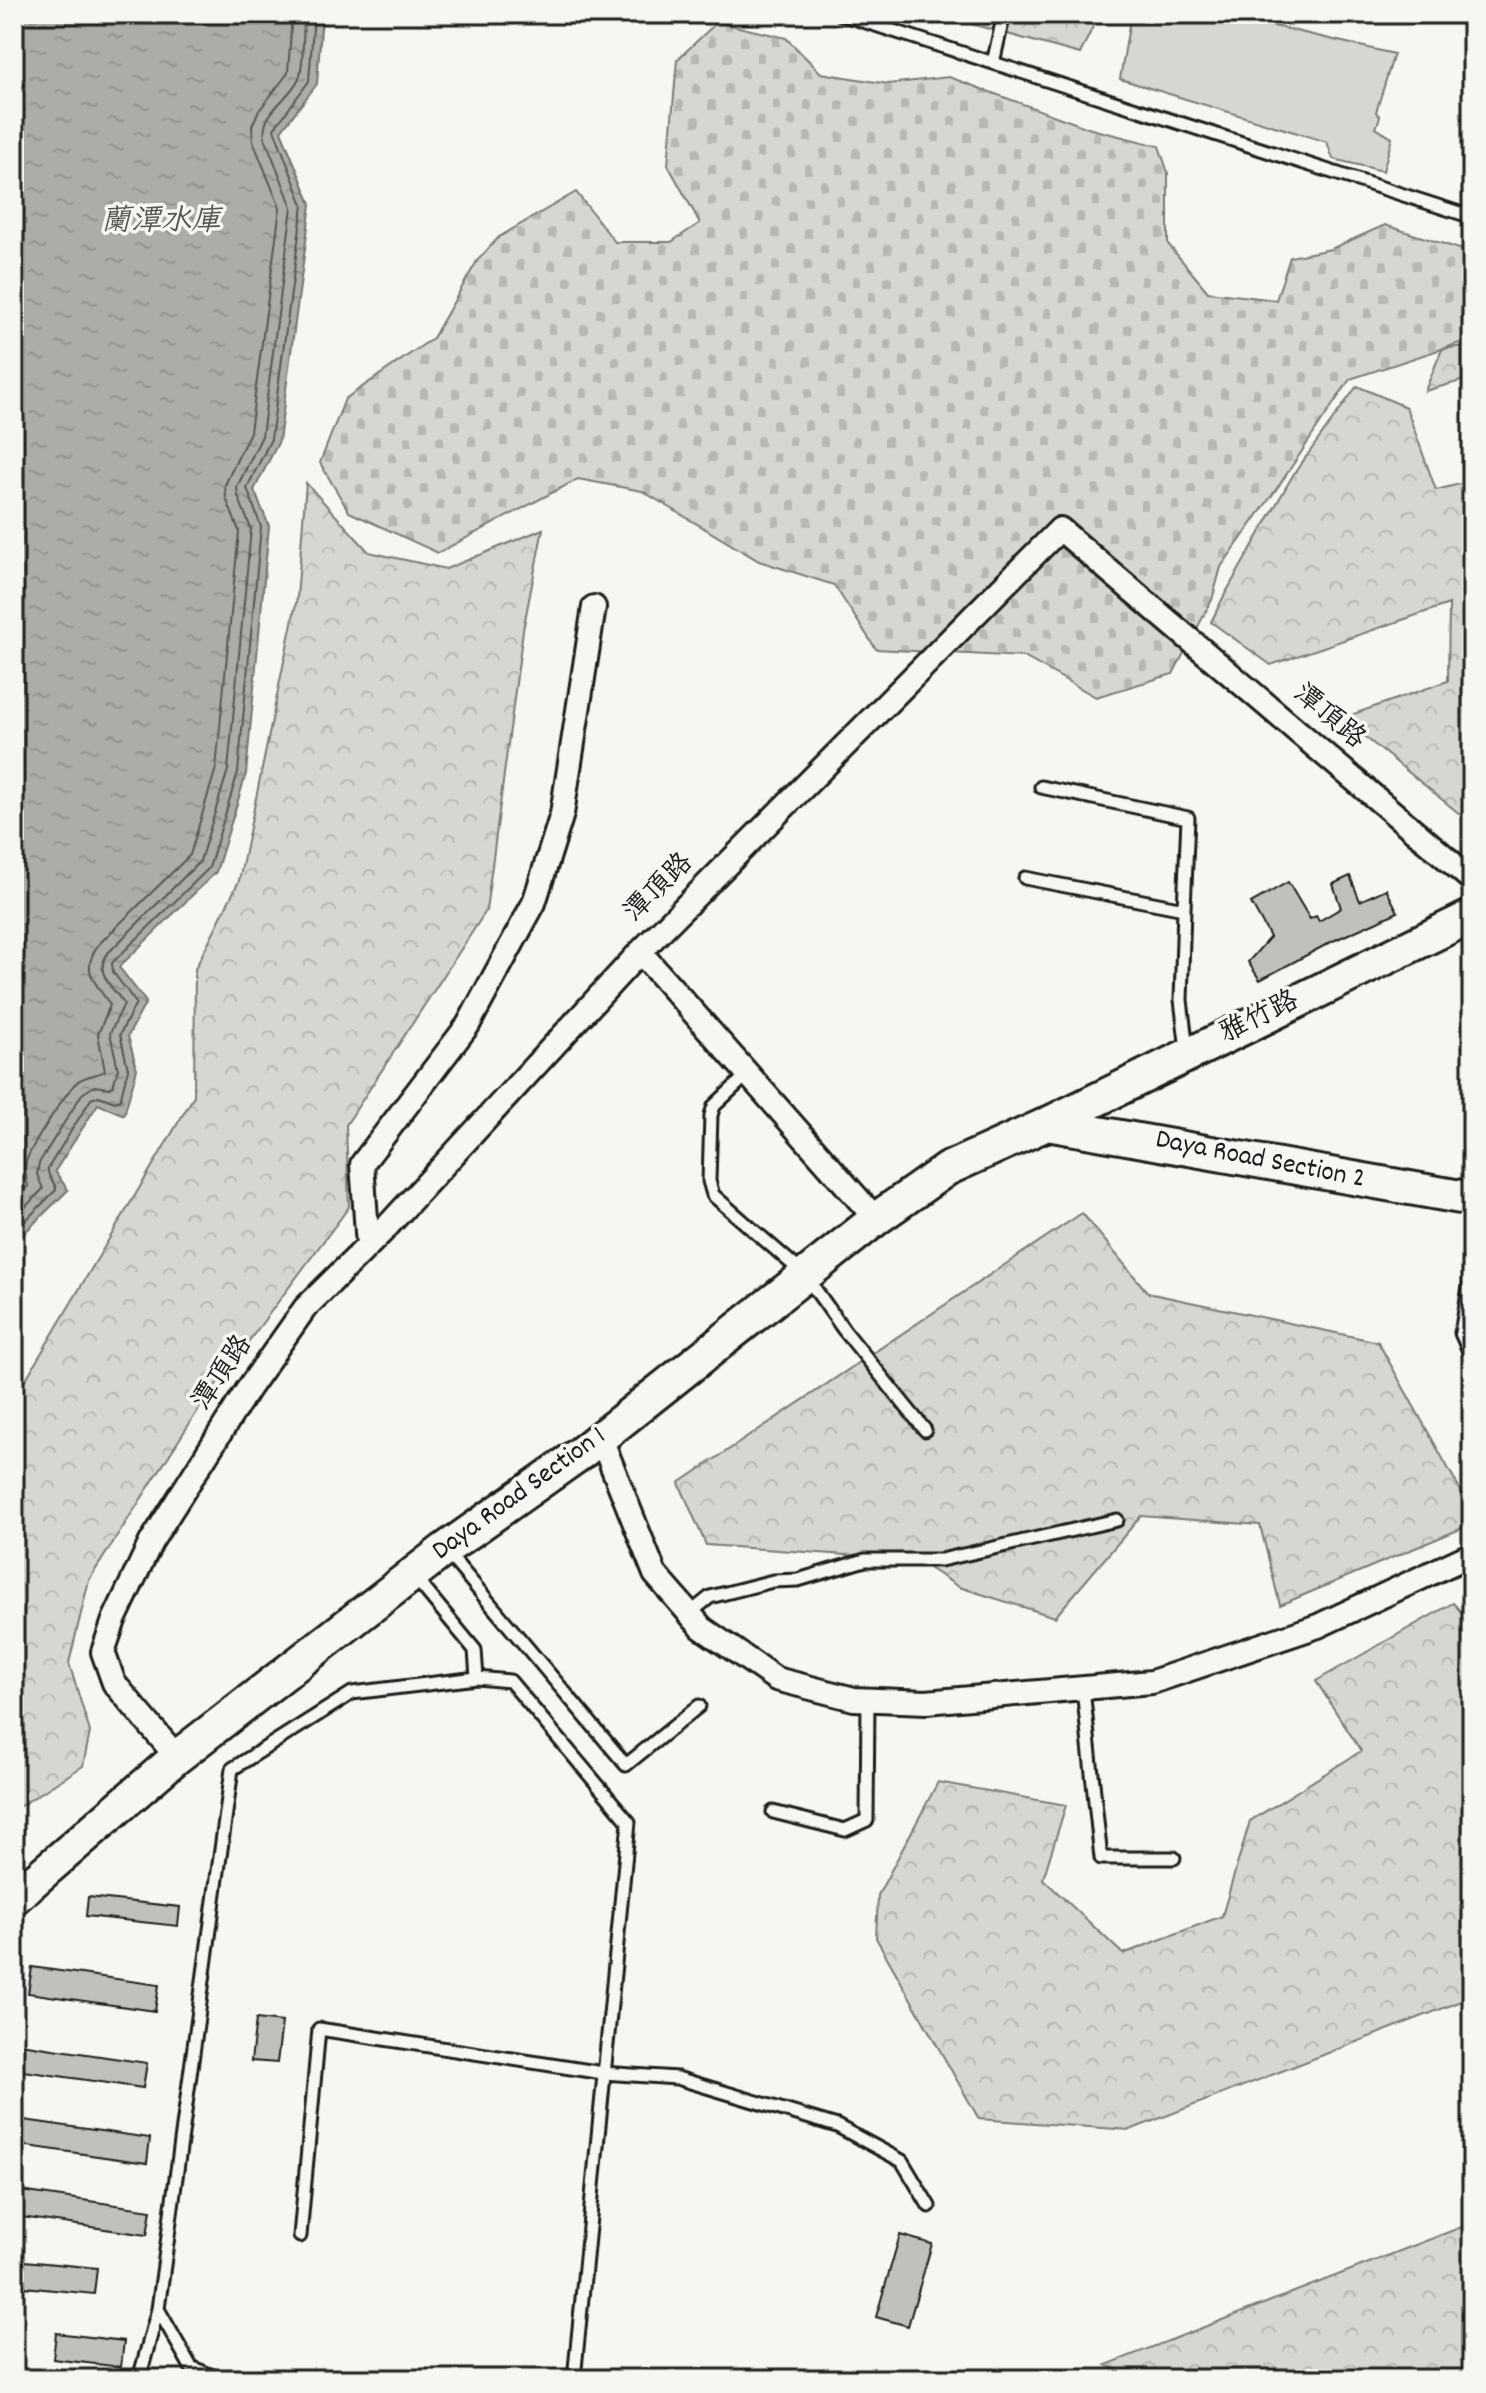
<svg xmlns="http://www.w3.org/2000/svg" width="1486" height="2393" font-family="Dekko,'LXGW WenKai TC',sans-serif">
<defs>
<pattern id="forest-crowns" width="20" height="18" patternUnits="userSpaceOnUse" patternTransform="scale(2)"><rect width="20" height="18" fill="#d6d6d2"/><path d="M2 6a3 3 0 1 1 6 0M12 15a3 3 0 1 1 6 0" fill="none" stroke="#b7b7b4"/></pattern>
<pattern id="cemetery-stones" width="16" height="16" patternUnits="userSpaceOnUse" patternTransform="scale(2)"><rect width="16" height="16" fill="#d6d6d2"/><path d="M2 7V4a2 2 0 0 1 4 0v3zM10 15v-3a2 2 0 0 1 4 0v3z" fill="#b7b7b4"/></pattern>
<pattern id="water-ripples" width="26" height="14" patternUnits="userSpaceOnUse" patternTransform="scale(2)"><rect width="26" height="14" fill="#acaca9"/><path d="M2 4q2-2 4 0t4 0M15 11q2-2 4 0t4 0" fill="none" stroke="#939391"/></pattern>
</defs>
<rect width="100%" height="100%" fill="#f6f6f2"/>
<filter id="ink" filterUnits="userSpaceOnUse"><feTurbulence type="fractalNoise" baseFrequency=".0125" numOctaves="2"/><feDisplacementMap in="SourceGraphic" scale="16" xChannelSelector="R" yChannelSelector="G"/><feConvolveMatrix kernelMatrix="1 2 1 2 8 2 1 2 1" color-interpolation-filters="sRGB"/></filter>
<g filter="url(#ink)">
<path fill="#d6d6d2" stroke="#797977" stroke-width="2" d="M1131,14H1223L1394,54L1376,112L1380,117L1376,128L1392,138L1383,171L1333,159L1327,142L1120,79Z"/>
<path fill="url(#forest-crowns)" stroke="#797977" stroke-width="2" d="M935,14H1099L1080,54Z
M1472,345V378L1425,391L1442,349Z
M1357,386L1406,407L1436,490L1472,481V824L1342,718L1448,681L1449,604L1271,665L1211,622L1224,596L1293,475Z
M306,483L369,552L446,569L543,529L523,630L486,911L346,1125L349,1207L204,1401L89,1580L69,1663L90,1732L83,1766L14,1810V1399L194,1096L195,969L239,881L297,598Z
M1082,1213L1148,1293L1378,1342L1472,1511V1524L1280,1605L1260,1525L1141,1516L1055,1617L959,1587L916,1560L706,1545L679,1483Z
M1453,1603L1472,1624V1997L1130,2130L979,2119L876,1938L878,1895L938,1782L1066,1805L1043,1879L1123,1954L1222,1916L1250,1821L1361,1751L1316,1681Z
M1472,2223V2379H1135L1106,2365Z"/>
<path fill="url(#cemetery-stones)" stroke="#797977" stroke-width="2" d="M717,22L786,38L821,73L888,84L949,77L1091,129L1159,146L1168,173V244L1208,292L1276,300L1290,257L1331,249L1385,225L1472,253V339L1350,379L1280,484L1221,567L1212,600L1173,674L1096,697L1024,657L876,649L834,585L759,561L642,491L578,479L438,553L349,512L320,463L345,399L433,338L477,261L499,237L576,192L615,242H671L700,223L668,165L677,60Z"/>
<path fill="url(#water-ripples)" stroke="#727271" stroke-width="2" d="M14,14H322L317,84L281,131L311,204L279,441L254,490L269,526L246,774L216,872L119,967L146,1002L128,1036L137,1069L124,1115L98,1104L55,1171L68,1190L14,1243Z"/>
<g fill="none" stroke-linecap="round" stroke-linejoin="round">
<path stroke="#565654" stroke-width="2" d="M14,1201L28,1186C26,1178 24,1170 26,1162C30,1148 66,1092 77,1082C85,1075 96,1076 105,1071L98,1034L110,1005C96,983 79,970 99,944L190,855L216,768L239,531L226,498L225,485L250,432L280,208L253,141L252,126L258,112L288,73L292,14
M14,1218L43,1189L37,1174L39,1163L82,1094L94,1086L109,1088L113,1086L118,1069L110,1033L124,1004C113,987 93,973 108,953L200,861L228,770L251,529L238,496L237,487L262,436L292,207L265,138C260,112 290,99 299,78C304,67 303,28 304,14
M14,1232L56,1190C56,1182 46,1177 48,1168L91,1099L99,1096L115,1102L120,1100L128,1069L120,1034L136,1003L113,972L112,963L209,868L238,772L261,527L247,488L271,439L303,205L274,129L309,81L314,14"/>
</g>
<path fill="#c0c0bd" stroke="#1c1c1c" stroke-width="2" d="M1350,876L1360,901L1386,889L1398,912L1333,941L1260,980L1248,962L1270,937L1251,903L1288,882L1310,919L1316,916L1319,921L1341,908L1333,884Z
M88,1897L180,1907L178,1926L86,1916Z
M32,1967L159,1985L155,2011L28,1993Z
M256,2019L282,2022L277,2063L251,2061Z
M20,2044L147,2063L143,2088L16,2070Z
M24,2120L150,2138L147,2163L20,2145Z
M14,2190L151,2210L147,2235L14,2216Z
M900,2235L932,2244L908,2326L876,2317Z
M14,2260L97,2268L94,2294L14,2286Z
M56,2333L124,2341L121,2367L53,2359Z"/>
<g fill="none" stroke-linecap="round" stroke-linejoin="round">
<g stroke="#1c1c1c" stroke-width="17">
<path id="lane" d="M841,14L1472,217
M993,63L1004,14
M1041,787L1188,818L1184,909
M1025,878L1184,909L1181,1000L1187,1050
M748,1074L714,1106L711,1115L709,1181L713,1195L805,1275L844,1330L925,1430
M1472,1270L1461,1333L1472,1358
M445,1550L626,1765L699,1706
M413,1575L475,1650L477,1678
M689,1614L710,1597L773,1581L798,1580L865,1560H941L1117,1520
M1083,1689L1101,1858H1174
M773,1812L845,1830L867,1820L868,1700
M300,2236L319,2029L603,2073L677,2078L837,2126L902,2161L929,2206
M139,2379L158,2309
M220,2379L191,2367L158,2309L232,1769L352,1693L477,1678L510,1681L629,1822L574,2379"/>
</g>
<g stroke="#1c1c1c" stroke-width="28">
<path id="street" d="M640,952L876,1219
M368,1246L362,1164L468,1025L534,903L562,814L594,607
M600,1436L655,1574L702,1628L776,1679L854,1699L926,1702L1152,1682L1318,1626L1472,1554
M177,1757L114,1683L103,1652L114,1620L151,1542L248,1389L305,1308L382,1232L640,952L1060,529L1472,880"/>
</g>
<g stroke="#1c1c1c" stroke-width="38">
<path id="secondary" d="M1047,1124L1472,1199
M14,1898L177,1757L444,1550L581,1453L876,1219L947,1169L1047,1124L1472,916"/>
</g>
<use href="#lane" stroke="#f6f6f2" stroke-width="11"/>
<use href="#street" stroke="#f6f6f2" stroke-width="22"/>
<use href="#secondary" stroke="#f6f6f2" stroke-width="32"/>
</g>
</g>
<g text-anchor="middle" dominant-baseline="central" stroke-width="7" stroke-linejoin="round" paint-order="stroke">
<g font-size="28" fill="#1c1c1c" stroke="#f6f6f2">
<text transform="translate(1328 718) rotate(40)">潭頂路</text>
<text transform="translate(660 889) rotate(-45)">潭頂路</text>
<text transform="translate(1260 1019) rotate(-26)">雅竹路</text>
<text transform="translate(1260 1161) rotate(11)">Daya Road Section 2</text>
<text transform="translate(224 1374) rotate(-56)">潭頂路</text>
<text transform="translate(520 1495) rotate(-36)">Daya Road Section 1</text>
</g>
<g font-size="30" font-style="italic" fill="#565654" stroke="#f6f6f2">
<text x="161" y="223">蘭潭水庫</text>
</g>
</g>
<rect width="1486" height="2393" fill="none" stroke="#f6f6f2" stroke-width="48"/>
<rect x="24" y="24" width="1438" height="2345" fill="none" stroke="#1c1c1c" stroke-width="3" filter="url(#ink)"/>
</svg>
